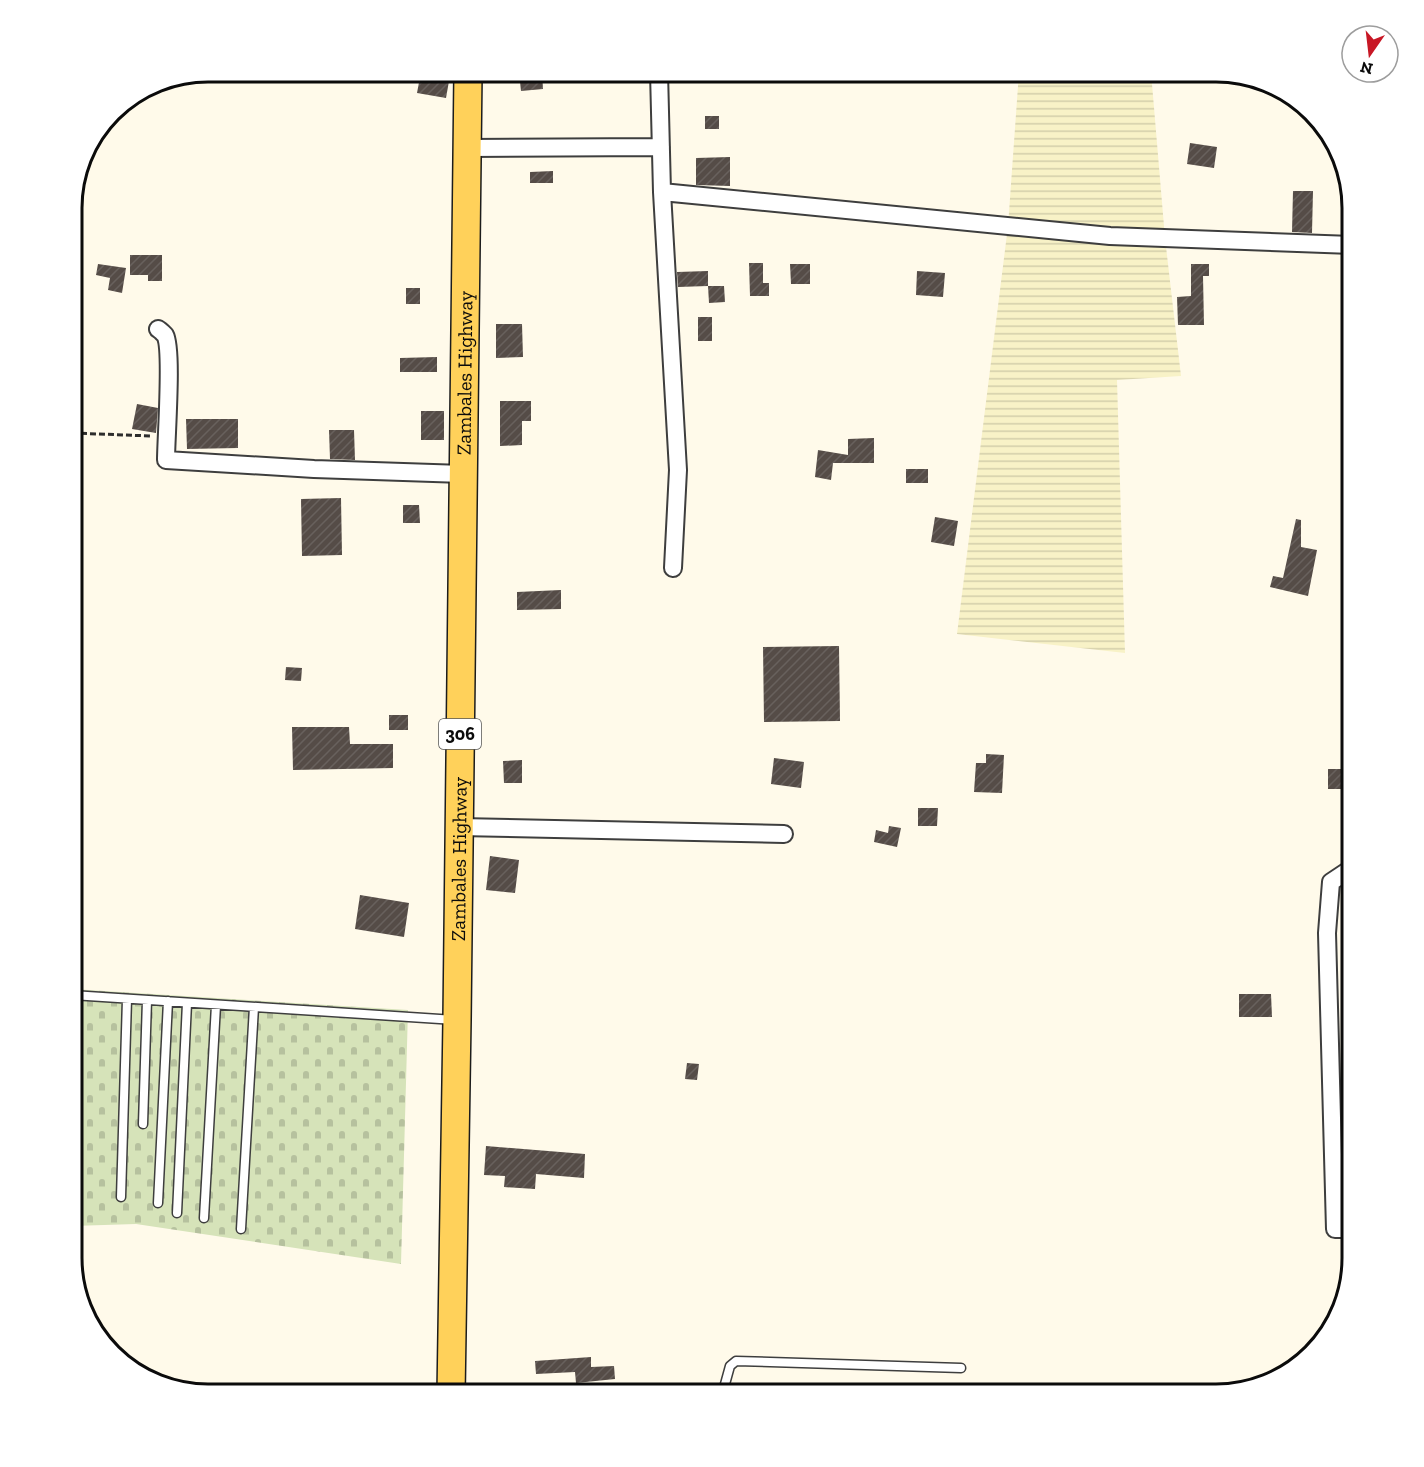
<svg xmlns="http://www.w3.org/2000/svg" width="1424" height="1467" font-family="'Zilla Slab',serif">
<defs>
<pattern id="farmland-rules" width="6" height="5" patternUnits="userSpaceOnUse" patternTransform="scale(1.5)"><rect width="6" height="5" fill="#f8f2c7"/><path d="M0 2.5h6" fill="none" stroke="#d3ceaa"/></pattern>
<pattern id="cemetery-stones" width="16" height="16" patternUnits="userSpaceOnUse" patternTransform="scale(1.5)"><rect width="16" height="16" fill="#d6e3b9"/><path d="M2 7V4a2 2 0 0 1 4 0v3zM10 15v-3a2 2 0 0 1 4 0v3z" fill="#b6c19e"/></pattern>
<pattern id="building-hatch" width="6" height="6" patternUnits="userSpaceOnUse" patternTransform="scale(1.5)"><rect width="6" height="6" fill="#554c47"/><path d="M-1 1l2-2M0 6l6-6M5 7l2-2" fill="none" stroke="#68615d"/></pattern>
</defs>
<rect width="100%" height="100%" fill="#fffaea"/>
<path fill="url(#farmland-rules)" d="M1019,72H1151L1165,238L1181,376L1117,380L1125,653L957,634L1008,226Z"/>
<path fill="url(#cemetery-stones)" d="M72,989L408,1010L401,1264L136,1224L72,1226Z"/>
<path fill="url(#building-hatch)" d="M519,72H542L543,89L521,91Z
M420,77L449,81L446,98L417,93Z
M705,116H719V129H705Z
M1190,143L1217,147L1214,168L1187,164Z
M730,157V186L696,185V158Z
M553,171V183H530V172Z
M1293,191H1313L1312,233L1292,232Z
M130,255H162V281H148V275H130Z
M749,263H763V283H769V296H750Z
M98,264L126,268L122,293L108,290L110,278L96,275Z
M790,264H810V284H791Z
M1191,264H1209V276H1203L1204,325H1178L1177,297L1191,296Z
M708,271V286L678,287L677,272Z
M917,271L945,273L943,297L916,295Z
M708,286H724L725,302L709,303Z
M406,288H420V304H406Z
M698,317H712V341H698Z
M496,324H522L523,357L496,358Z
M437,357V372H400V358Z
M500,401H531V421H522V445L500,446Z
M137,404L158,408L156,433L132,429Z
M421,411H444V440H421Z
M186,419H238V448L187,449Z
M329,430H354L355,460L330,459Z
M874,438V463H833L831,480L815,477L818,450L848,455V439Z
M906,469H928V483H906Z
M341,498L342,555L302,556L301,499Z
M403,505H419L420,523H403Z
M935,517L958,521L954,546L931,542Z
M1296,519L1301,520V547L1317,550L1308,596L1270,587L1273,576L1283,578Z
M561,590V609L517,610V592Z
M839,646L840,721L764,722L763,647Z
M286,667L302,668L301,681L285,680Z
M389,715H408V730H389Z
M292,727H349L350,744H393V768L293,770Z
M986,754L1004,755L1002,793L974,792L976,763H986Z
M774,758L804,762L801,788L771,784Z
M522,760V783H504L503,761Z
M1328,769H1352V789H1328Z
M918,808H938L937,826H918Z
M889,826L901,828L897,847L874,842L876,830L888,833Z
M490,856L519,860L515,893L486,890Z
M360,895L409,903L404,937L355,929Z
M1239,994H1271L1272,1017H1239Z
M687,1063L699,1064L697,1080L685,1079Z
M486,1146L585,1154L584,1178L536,1174L535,1189L504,1187L505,1176L484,1175Z
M591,1357V1367L614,1366L615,1379L576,1383L575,1372L536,1374L535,1361Z"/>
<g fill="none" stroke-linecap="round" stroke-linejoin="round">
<g stroke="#3e3e3e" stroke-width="11">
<path id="service" d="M72,995L455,1020
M143,1124L147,1000
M121,1197L127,999
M158,1203L168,1001
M177,1213L187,1003
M204,1218L216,1005
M241,1229L254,1007
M722,1395L730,1366L736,1361L961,1368"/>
</g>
<g stroke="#3e3e3e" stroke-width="20">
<path id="minor" d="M659,72L662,192L678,470L673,568
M467,148L661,147
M662,192L1110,236L1352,245
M158,329C160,330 163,333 165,335C173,349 166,438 166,460L314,469L463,474
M459,827L784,834
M1352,868L1331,882L1327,933L1335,1229H1352"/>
</g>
<g stroke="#1c1c1c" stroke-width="30">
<g id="primary">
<path id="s1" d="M451,1395L457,1020L468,72"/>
</g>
</g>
<path stroke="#2d2d2d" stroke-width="3" stroke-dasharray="6 3" stroke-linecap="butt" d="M72,433L151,436"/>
<use href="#service" stroke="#fff" stroke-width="8"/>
<use href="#minor" stroke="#fff" stroke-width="16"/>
<use href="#primary" stroke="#ffd15a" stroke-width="27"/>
</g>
<g text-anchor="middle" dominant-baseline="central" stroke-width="6" stroke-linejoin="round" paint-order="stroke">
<rect fill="#fff" stroke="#545454" stroke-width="1.5" x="439" y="719" width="42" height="30" rx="4.5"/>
<g font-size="18" font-weight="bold" fill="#0b0b0b">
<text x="460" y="734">306</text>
</g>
<g font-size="20" fill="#0b0b0b" stroke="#fff">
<text stroke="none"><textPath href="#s1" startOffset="1022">Zambales Highway</textPath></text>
<text stroke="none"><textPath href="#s1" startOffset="536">Zambales Highway</textPath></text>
</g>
</g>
<path d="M0 0H1424V1467H0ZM208 82H1216A126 126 0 0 1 1342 208V1258A126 126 0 0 1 1216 1384H208A126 126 0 0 1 82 1258V208A126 126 0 0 1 208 82Z" fill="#fff" fill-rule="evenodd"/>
<path fill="none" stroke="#0b0b0b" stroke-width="3" d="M208 82H1216A126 126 0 0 1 1342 208V1258A126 126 0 0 1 1216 1384H208A126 126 0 0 1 82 1258V208A126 126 0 0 1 208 82Z"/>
<g transform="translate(1370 54) rotate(194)"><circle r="28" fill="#ffffff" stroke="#9d9d9d" stroke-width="1.5"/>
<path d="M0-4.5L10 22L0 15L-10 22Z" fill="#c81725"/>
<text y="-9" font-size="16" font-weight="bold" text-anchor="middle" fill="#0b0b0b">N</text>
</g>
</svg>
